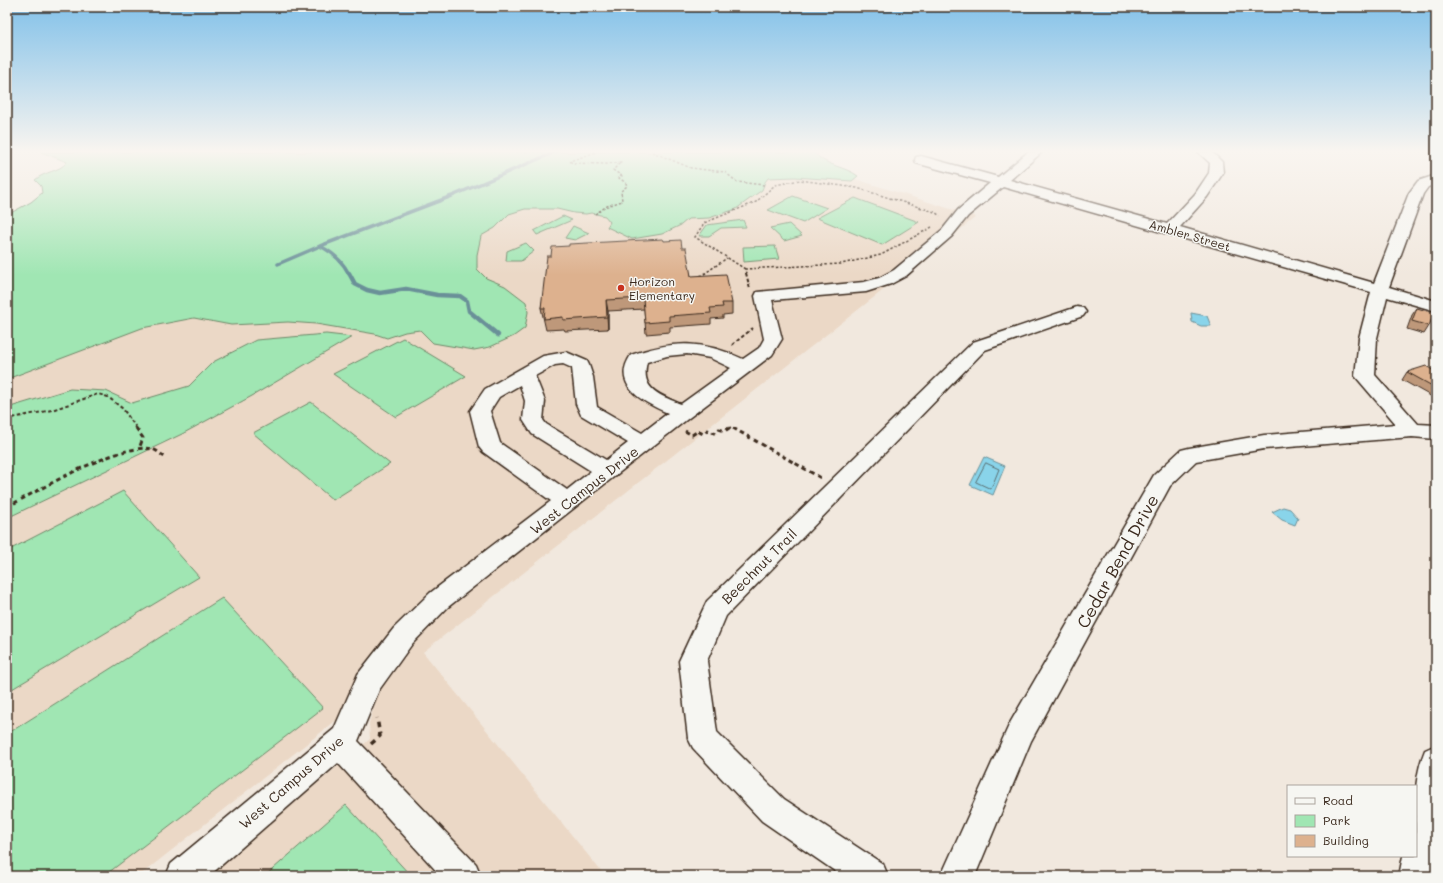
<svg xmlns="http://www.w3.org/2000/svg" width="1443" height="883" font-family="Mali,sans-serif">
<rect width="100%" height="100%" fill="#f1e8de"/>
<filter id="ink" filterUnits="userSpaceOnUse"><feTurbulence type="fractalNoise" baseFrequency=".025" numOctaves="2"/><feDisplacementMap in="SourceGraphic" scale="8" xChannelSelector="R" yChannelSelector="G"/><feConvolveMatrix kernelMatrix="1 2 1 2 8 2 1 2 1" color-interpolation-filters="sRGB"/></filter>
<g filter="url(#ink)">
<path fill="#ebd8c6" d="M338,152H770L976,217L423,652L605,876H207L370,739L369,723L381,685L139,876H7V266Z"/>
<path fill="#a0e6b3" stroke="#6e8868" d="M41,152H814C824,166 845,166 858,176L852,181L795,177L768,178L765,182L762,190L736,209L709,218L688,219L681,225L662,234L632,239L607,227L610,222L605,216L591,213L586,214L574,213L557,209H525L509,214L495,228L481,236L477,255V269L486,278L505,286L526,302L528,312L525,328L514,336L490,347L474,350L433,343L420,330L405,332L387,338L375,334L316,324L288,322L231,325L194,318L142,328L7,379V215L31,202L42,193L41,186L35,180C45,171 59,172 67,162Z
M793,196L827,208L803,223L768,210Z
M855,198L919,222L882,245L817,218Z
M563,216L572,220L537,235L534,231Z
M743,220L746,227L721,228L709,236H699L707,225Z
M789,224L802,236L784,241L770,228Z
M573,226L589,233L575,240L565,238Z
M526,243L534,251L521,261H506L507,251Z
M775,246L779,259L744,262L743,247Z
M326,334L352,337L252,396L182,434L7,518V408L70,389L106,391L132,403L189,386L213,362L256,340Z
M403,338L466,376L396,417L333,374Z
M311,402L390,464L333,500L253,433Z
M123,491L199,577L7,692V551Z
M222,598L323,708L104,876H7V734Z
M346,805L411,876H265Z"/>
<path fill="#89d4ea" stroke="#6a9098" d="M1191,313L1207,316L1211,326H1201L1192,322Z
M984,457L1005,466L993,495L970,485Z
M1283,507L1290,509L1298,518L1295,525L1282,520L1272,512Z"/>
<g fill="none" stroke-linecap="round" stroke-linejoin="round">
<path stroke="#5a6e70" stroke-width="1" d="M986,463L999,469L991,489L976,482Z"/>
<path stroke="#6a9098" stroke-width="3.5" d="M320,246C332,252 343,262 349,274
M278,264L320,246L452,196L555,152"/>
<path stroke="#6a9098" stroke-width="4.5" d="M349,273L355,284L367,290L380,293L406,289L437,295L460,296L467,301L469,311L498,335"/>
<g stroke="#3b2a1e" stroke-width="3">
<path id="minor" d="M1028,152H1042L1010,180L1167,224L1195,194L1209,173L1210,163L1198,152H1212L1222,162L1223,173L1207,197L1180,227L1374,283L1409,193L1418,181L1436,175V184L1428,187L1423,194L1389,287L1436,301V311L1387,297L1377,338L1375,375L1418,424L1436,425V439L1412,437L1264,449L1196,461L1170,486L1031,741L975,876H941L1010,723L1154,475L1181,450L1189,448L1264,435L1396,424L1355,376L1359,338L1371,292L1003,187L968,216L952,236L906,276L891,284L866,292L772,300L782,339L772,355L690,417L448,607L412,644L379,690L358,741L476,864L481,876H441L338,763L209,876H166L171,864L334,729L358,674L394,628L430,593L551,501L483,452L479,447L470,411L485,389L543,356L566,352L587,361L589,365L593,377L597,407L642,433L668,413C645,403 610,386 631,355C673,340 703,340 743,359L759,348L764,339L755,296L757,292L864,282L879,278L894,270L942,230L958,210L990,183L916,163L915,160L916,157L921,156L998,177ZM687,354L710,358L731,368L681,404C660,395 640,390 647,362L667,356ZM563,364L572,368L576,404L581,415L628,443L606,460L546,424L543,420L545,401L535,376L555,365ZM520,385L525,401L523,420L532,434L591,471L567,490L500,443L490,411L499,397Z
M1077,307L1083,308L1086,312L1083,316L985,350L726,616L707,661L717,732L784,799L883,864L888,876H842L762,821L693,748L688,738L679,661L707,601L973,342Z
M1436,745V856L1433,876H1399L1403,856H1416C1416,821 1411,783 1425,750Z"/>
</g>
<path stroke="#3b2a1e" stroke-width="1.5" stroke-dasharray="2.5 2" stroke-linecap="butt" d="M652,152L691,168L725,172L737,182L764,185
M595,214L607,206L622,201L621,191L627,186L626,183L619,178L622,176L613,170L621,162L607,164L572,163L570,161L596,152
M745,269L695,237L704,223L756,202L775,185L800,180L857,188L935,212L940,216
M704,274L727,258
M746,274L745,269L841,264L881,255L932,227"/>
<path stroke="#3b2a1e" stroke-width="2" stroke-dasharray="3.5 2.5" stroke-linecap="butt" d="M746,273L750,289
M699,277L705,273
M732,345L753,328
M7,419L52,410L98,394L108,397L123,409L137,429
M728,429L731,427L735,429"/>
<path stroke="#3b2a1e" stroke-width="3" stroke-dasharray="4.5 3.5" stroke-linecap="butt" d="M136,428L143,438L139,449
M733,428L821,478
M685,431L692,435L698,431L703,434L708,430L714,433L719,429L725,431L729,428
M7,507C38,491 119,442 152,449C157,450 161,455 165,457"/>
<path stroke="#3b2a1e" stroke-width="3.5" stroke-dasharray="5.5 4.5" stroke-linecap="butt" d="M371,744L380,736L377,718"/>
<use href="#minor" fill="#f6f6f2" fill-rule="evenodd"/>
</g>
<path fill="#be987a" stroke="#3b2a1e" d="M664,241L682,248L691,276L732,303V314L723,315V318L711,319V324L670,327V332L646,334L644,309L608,311V329L565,331L564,329L546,330L541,308L551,256Z
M1417,308L1429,326L1424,334L1407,329L1412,315Z
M1407,372H1436V399L1402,380Z"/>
<path fill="#9b7c63" stroke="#3b2a1e" d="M606,300L608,311V329L607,317Z"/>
<path fill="#ddb18e" stroke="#3b2a1e" d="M663,239L664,241L681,240L682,248H686L691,276L726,274L732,303H722L723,307L710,308L711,313L669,316V321L645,323L643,298L606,300L607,317L563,320V317L544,319L545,308H541L547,256H551L552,247L569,246V244Z
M1417,308L1434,313L1429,326L1412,321Z
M1426,366L1436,372V388L1407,372Z"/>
</g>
<linearGradient id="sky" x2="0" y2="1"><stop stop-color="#82c1e9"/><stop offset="0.55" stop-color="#f9f5f0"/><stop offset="1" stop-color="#f9f5f0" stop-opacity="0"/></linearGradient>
<rect width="1443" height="275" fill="url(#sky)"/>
<circle fill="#c8321e" stroke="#f6f6f2" stroke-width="1.5" cx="621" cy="288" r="4"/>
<g text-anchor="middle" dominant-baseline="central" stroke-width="3" stroke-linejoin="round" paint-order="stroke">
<g font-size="12" fill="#3b2a1e" stroke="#f6f6f2">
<text transform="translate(1190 235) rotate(16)">Ambler Street</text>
</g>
<g font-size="12" fill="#3b2a1e" stroke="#f6f6f2" text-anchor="start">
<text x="629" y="281">Horizon<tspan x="629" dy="14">Elementary</tspan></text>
</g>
<g font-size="14" fill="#3b2a1e" stroke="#f6f6f2">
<text transform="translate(584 490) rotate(-38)">West Campus Drive</text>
<text transform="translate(759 566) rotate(-45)">Beechnut Trail</text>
<text transform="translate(291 782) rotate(-41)">West Campus Drive</text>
</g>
<g font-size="17" fill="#3b2a1e" stroke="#f6f6f2">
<text transform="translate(1117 561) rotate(-61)">Cedar Bend Drive</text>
</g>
</g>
<rect width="1443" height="883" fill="none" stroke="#f6f6f2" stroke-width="24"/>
<rect x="12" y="12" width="1419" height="859" fill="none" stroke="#3b2a1e" stroke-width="1.5" filter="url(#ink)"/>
<rect x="1287" y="785" width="130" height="72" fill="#f6f6f2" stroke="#aba49d"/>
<rect x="1295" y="798" width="20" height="6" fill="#f6f6f2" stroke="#aba49d"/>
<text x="1323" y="805" font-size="12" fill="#3b2a1e">Road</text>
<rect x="1295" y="815" width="20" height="12" fill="#a0e6b3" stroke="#aba49d"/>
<text x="1323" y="825" font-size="12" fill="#3b2a1e">Park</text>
<rect x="1295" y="835" width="20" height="12" fill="#ddb18e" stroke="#aba49d"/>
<text x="1323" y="845" font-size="12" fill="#3b2a1e">Building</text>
</svg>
